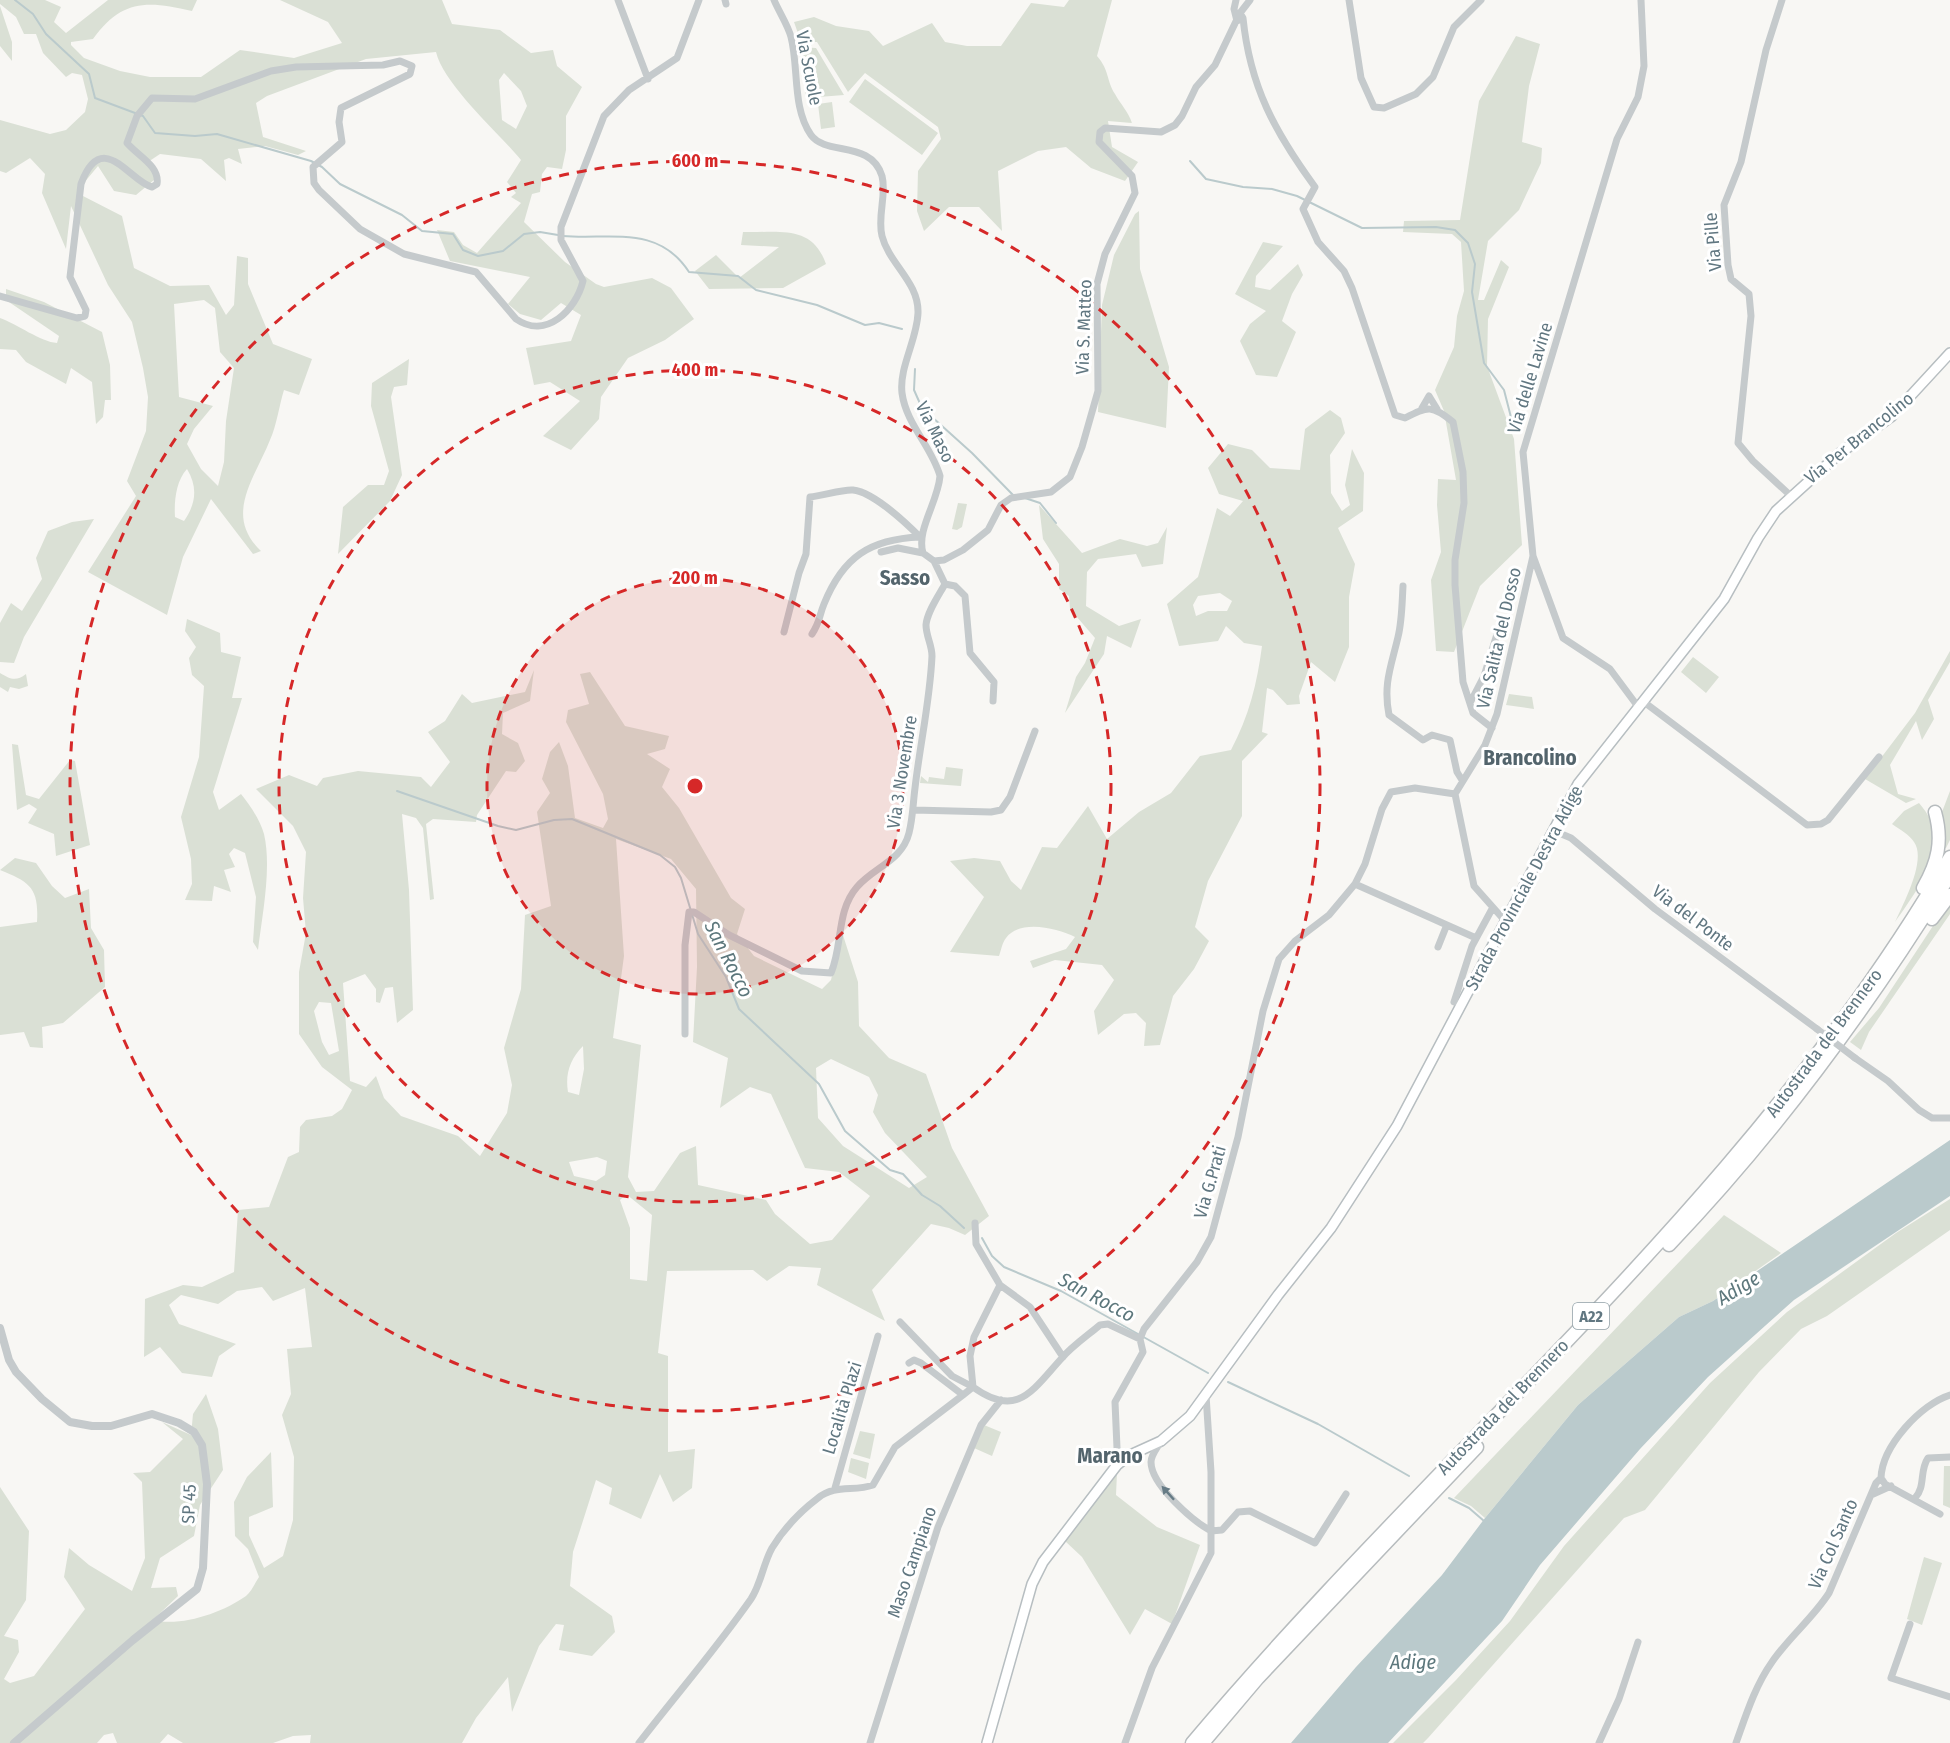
<svg xmlns="http://www.w3.org/2000/svg" width="1950" height="1743" font-family="'Fira Sans Condensed',sans-serif">
<rect width="100%" height="100%" fill="#f8f7f4"/>
<path fill="#dae0d5" fill-rule="evenodd" d="M0,0H45L61,7L54,22L66,33L108,0H197L192,11C146,0 121,0 93,39L71,42V45L84,58L120,71L150,77H201L240,50L294,58L342,43L328,22L280,0H442L452,24L500,30L531,53L553,50L557,66L582,87L566,116V150L562,169L547,167L542,174L540,192L532,194L524,222L565,262L596,284L604,287L652,278L671,288L694,319L665,340L628,358L601,397L599,419L571,450L543,436L580,401L550,382L534,385L526,348L571,341L581,315L561,303L541,320L520,314L508,304L530,277L450,261L437,230L454,232L463,245L477,253L521,203L511,197L516,193L507,182L521,160C498,132 444,85 436,52L366,59L267,96L256,103L263,137L306,151L298,155L265,146L238,149L242,164L229,158L224,160L226,181L201,159L160,154L148,162L154,171V180L136,195L114,191L98,166L83,184V196L122,216L134,268L170,286L209,285L226,315L234,305L237,256L248,258V284L273,344L312,359L299,395L284,390C279,406 277,424 270,440C255,478 223,515 261,551L253,554L211,499L183,557L167,615L88,572L136,496L127,481L146,431L148,397L143,368L132,322L108,285L71,206L66,249L42,193L45,174L30,158L6,173L0,171V120L50,134L66,130L85,112L88,99L82,75L72,73L66,77L43,53L36,34H24L16,17L0,4ZM504,73L521,91L527,106L516,129L502,120L499,80ZM204,300L215,308L220,352L234,368L226,421L224,462L218,486L201,469L187,444L194,429L213,406L179,397L174,304ZM187,469C198,487 196,504 184,521L175,517C174,501 176,481 187,469Z
M1069,0H1112L1097,56C1110,71 1106,80 1115,94C1121,105 1128,111 1132,123L1108,121L1112,147L1138,162L1125,181L1091,168L1066,147L1038,151L998,171L1002,231L979,207H949L924,231L917,211L918,171L941,139L938,127L865,73L848,92L817,42H801L794,22L814,17L836,26L869,31L883,46L932,23L945,42L967,46H1001L1031,3L1064,7Z
M0,6L12,42V61L0,46Z
M1516,36L1540,44L1529,86L1522,142L1542,148L1541,163L1519,210L1488,241L1478,300H1484L1501,260L1509,267L1488,319L1487,366L1514,439L1522,545L1480,586L1454,652L1436,651L1431,580L1441,552L1437,505L1438,479L1456,480L1444,411L1435,390L1454,347L1457,316L1464,291L1461,242L1452,234L1403,232L1404,221L1460,220L1479,101Z
M799,47L816,48L844,95L806,98Z
M865,79L938,133L922,155L849,102Z
M832,102L835,127L821,129L818,104Z
M1139,211L1140,269L1169,367L1166,428L1098,412L1102,305L1114,255L1135,214Z
M743,232C779,233 812,224 826,264L783,288L709,289L695,271L716,255L739,278L779,247L741,245Z
M1263,242L1283,246L1256,276L1255,287L1270,290L1298,264L1303,275L1292,294L1282,321L1296,332L1277,377L1256,375L1240,341L1250,324L1266,311L1235,294Z
M6,289L44,302L102,332L110,365L111,400H105L103,417L96,424L92,382L71,368L66,384L26,362L16,350L0,349V318C17,324 41,342 57,343L59,336L6,300Z
M409,359L407,385L394,387L391,397L402,475L390,501L338,554L343,507L368,485H384L389,471L371,406L372,383Z
M1330,410L1341,418L1345,433L1330,455L1331,493L1342,511L1350,505L1345,485L1352,449L1364,473L1363,511L1338,528L1355,564L1349,597V647L1335,682L1311,662L1299,696L1300,704L1287,705L1273,690L1267,688L1262,732L1268,734L1242,761V816L1208,881L1195,927L1209,941L1194,969L1173,996L1160,1045L1144,1046L1146,1023L1136,1013L1124,1014L1098,1035L1094,1011L1114,980L1102,965L1055,960L1033,968L1030,961L1066,949L1075,937C1057,928 1020,919 1006,938C1002,943 1001,951 999,956L950,952L984,897L950,861L974,858L1000,861L1011,881L1021,890L1042,847L1057,848L1088,806L1107,839L1139,812L1171,793L1200,756L1231,750C1249,716 1257,684 1262,646L1244,643L1226,626L1218,641L1179,646L1167,604L1198,577L1217,508L1230,516L1243,501L1219,494L1208,468L1228,444L1252,450L1270,468L1300,470L1305,429ZM1220,593L1232,601L1227,611H1208L1196,616L1193,605L1198,596Z
M958,503L967,504L962,527L957,530L952,529Z
M1039,505L1082,553L1120,539L1147,546L1158,543L1167,527L1163,564L1142,567L1136,554L1098,559L1087,572L1086,606L1119,626L1141,619L1131,648L1107,636L1104,654L1065,713L1076,677L1085,663L1095,638L1070,609L1069,596L1059,589V564L1043,539Z
M94,519L24,637L14,663L0,662V623L11,603L22,611L42,579L36,558L48,531L72,522Z
M187,619L220,633L221,652L241,657L232,698H242L213,792L219,810L241,794C250,805 260,820 264,834C272,868 262,916 258,950L253,942L256,897L245,853L234,848L229,854L235,867L224,870L231,892L214,886L212,901L185,900L192,884L191,859L181,817L199,757L204,686L192,675L189,658L196,647L185,631Z
M1950,651V662L1928,700L1934,719L1922,740L1916,721L1890,765L1898,794L1916,799L1906,803L1865,779L1915,713Z
M1693,657L1719,677L1706,693L1681,672Z
M534,670L530,701L503,713L502,734L518,743L525,761L516,772L506,771L477,815L476,822L433,819L426,824L434,899L430,900L423,828L416,818L402,814L409,890L413,1010L397,1023L393,987L385,988L380,1003L376,1002V989L365,974L343,983L350,1081L366,1087L376,1076L384,1098L401,1116L458,1136L480,1156L507,1113L512,1085L504,1048L521,989L525,915L551,906L537,812L550,793L542,779L550,752L559,742L568,766L575,818L603,828L608,819L603,794L566,722L568,710L589,704L580,674L590,672L625,726L669,736L665,749L647,754L670,769L662,787L679,808L731,898L745,909L737,934L754,956L822,989L831,980L842,932L858,982L859,1026L889,1058L926,1074L952,1148L989,1216L965,1235L949,1228L931,1224L872,1290L885,1321L817,1285L821,1268L789,1266L767,1281L753,1270L667,1271L658,1353L668,1356V1452L695,1449L692,1488L673,1502L660,1474L641,1519L609,1504L612,1488L596,1480L573,1552L570,1586L612,1616L615,1632L592,1656L559,1650L564,1625L556,1624L539,1646L512,1712L508,1677L476,1718L462,1743H310L311,1735L293,1736L273,1743H183L168,1734L160,1743H117L113,1733L104,1735L97,1743H0V1487L29,1531L26,1600L4,1636L18,1640L19,1652L4,1679L10,1683L34,1676L85,1609L64,1577L69,1548L89,1565L132,1591L145,1558L142,1482L133,1473L150,1472L183,1439L162,1422L191,1435L193,1414L206,1394L218,1429L223,1470L200,1505L194,1536L160,1558L151,1588L176,1587L178,1596L153,1620C181,1627 222,1613 246,1596C251,1592 255,1583 259,1577L248,1549L235,1536L234,1502L247,1477L271,1452L273,1507L249,1517V1535L264,1568L283,1556L293,1520L294,1457L282,1415L291,1394L287,1349L312,1347L305,1288L273,1301L262,1287L237,1291L218,1304L181,1295L169,1305L179,1324L236,1344L219,1356L212,1377L182,1373L160,1347L144,1357L145,1299L183,1285L202,1287L234,1272L238,1210L269,1207L288,1157L299,1152L300,1127L306,1120L332,1116L342,1109L352,1090L322,1067L299,1034V972L306,933L303,898L306,852L293,826L256,789L289,775L317,786L323,778L358,771L421,777L431,787L450,762L428,732L445,721L462,694L472,703L525,692ZM616,839L671,859L696,889L697,967L693,1042L728,1058L720,1108L750,1087L771,1094L805,1168L839,1172L870,1196L832,1240L810,1244L775,1214L766,1200L698,1185L696,1146L680,1153L654,1191L636,1192L628,1177L641,1045L613,1038L624,956ZM319,1002L331,1003L339,1051L329,1055L322,1042L314,1011ZM583,1046L584,1069L579,1095L568,1092C565,1074 570,1059 583,1046ZM831,1059L869,1077L878,1095L873,1112L885,1133L927,1177L909,1188L843,1146L818,1118L816,1068ZM597,1157L607,1161L605,1175L596,1181L574,1176L569,1162ZM626,1194L652,1215L647,1281L630,1279V1228L620,1200Z
M0,673C10,679 16,682 26,674L28,686L19,689L10,687L8,692L0,687Z
M1509,694L1532,697L1534,709L1506,705Z
M12,744L18,745L26,795L39,799L70,760L75,761L90,845L56,856L54,834L28,823L37,809L29,804L17,810Z
M946,767L963,769L961,786L920,783L921,776L928,782L929,777L944,779Z
M1950,791V840L1946,848L1943,847L1942,812Z
M1919,803C1928,813 1938,831 1937,846C1935,866 1907,905 1895,922C1903,904 1927,860 1914,842C1910,835 1899,829 1892,824L1904,811Z
M15,858L36,863L52,886L65,898L89,889L91,928L104,950L105,987L63,1023L42,1027L43,1048L30,1047L24,1032L0,1035V927L37,922C39,888 30,882 0,870Z
M1950,900V914L1869,1032L1861,1050L1850,1042L1879,1008Z
M1950,1199V1230L1827,1316L1801,1329L1759,1372L1645,1510L1624,1518L1604,1540L1428,1738L1423,1743H1393L1456,1680L1510,1621L1564,1546L1710,1383L1787,1312L1896,1233Z
M1724,1215L1781,1253L1713,1301L1679,1317L1578,1405L1485,1518L1471,1506L1454,1498Z
M984,1425L1001,1432L992,1456L974,1448Z
M860,1431L875,1434L870,1459L853,1454Z
M851,1458L869,1463L866,1479L848,1472Z
M1944,1466H1950V1508L1943,1505Z
M1117,1473L1116,1495L1157,1527L1200,1545L1172,1624L1145,1609L1130,1635L1082,1557L1065,1541L1111,1476Z
M1924,1557L1942,1563L1922,1625L1907,1619Z"/>
<path fill="#bacacc" d="M1950,1140V1196L1794,1300L1708,1377L1640,1449L1540,1565L1502,1621L1388,1743H1291L1356,1667L1442,1575L1485,1518L1578,1405L1679,1317L1713,1301Z"/>
<g fill="none" stroke-linecap="round" stroke-linejoin="round">
<path stroke="#bacacc" stroke-width="2" d="M15,0L33,14L46,34L89,74L95,98L143,116L155,133L195,136L217,134L311,161L322,167L340,184L402,215L422,231L453,234L463,250L478,256L503,251L524,234L540,232L558,235
M1190,161L1206,179L1243,187L1272,189L1297,196L1362,228L1436,227L1455,230L1468,243L1475,264L1472,292L1484,363L1504,390L1513,425
M563,236C610,240 658,224 689,272L738,276L756,290L817,305L865,325L879,323L902,329
M915,369L914,390L922,408L972,453L1013,495
M1025,498L1040,503L1056,523
M397,791L498,826L516,830L554,820L572,819L660,855L675,867L681,878L698,934L726,977L739,1009L819,1084L845,1131L890,1170L903,1174L922,1195L940,1206L964,1228
M982,1238L992,1256L1004,1267L1061,1291L1208,1373
M1228,1382L1318,1424L1409,1476
M1449,1498L1469,1508L1484,1521"/>
<g stroke="#b7bec1" stroke-width="12">
<path id="secondary" d="M987,1743L1032,1584L1043,1562L1117,1465L1128,1456L1161,1441L1190,1416L1278,1295L1331,1228L1397,1126L1578,784L1724,599L1758,538L1776,511L1840,453L1892,416L1950,353"/>
</g>
<g stroke="#b7bcbe" stroke-width="15">
<path id="motorway" d="M1923,888C1938,862 1943,841 1935,812
M1932,919L1950,895
M1669,1245C1777,1132 1868,1008 1950,875
M1192,1743C1444,1444 1751,1199 1950,857
M1203,1743L1258,1678L1477,1447"/>
</g>
<path stroke="#c5cacc" stroke-width="7" d="M618,0L648,79
M725,0L726,4
M774,0C779,12 788,25 791,37C799,68 792,108 811,135C826,156 871,140 882,176C887,195 877,216 882,236C889,264 919,282 918,313C917,340 899,367 902,393C906,424 932,447 940,476C938,502 916,530 923,553L934,561L944,560L963,550L988,530L1001,505L1011,498L1051,492L1070,477L1082,447L1098,391L1097,284L1105,254L1135,193L1132,176L1099,142L1100,132L1105,128L1161,132L1175,125L1182,116L1196,87L1215,65L1240,13L1250,0
M1236,0L1234,9L1237,21
M1349,0L1361,78L1374,107L1384,108L1416,94L1433,77L1454,27L1481,0
M1782,0L1766,50L1741,162L1724,205L1728,265L1731,279L1749,294L1751,316L1738,443L1753,461L1791,496
M1240,13L1243,18C1250,87 1275,132 1315,187L1303,209L1318,242L1344,271L1352,288L1395,415L1405,418C1428,406 1432,405 1453,422L1463,472L1464,503L1455,560V585L1463,682L1473,713L1492,728
M0,296L77,318L85,316L86,310L70,277L81,184C102,127 130,182 152,187L157,184C160,166 138,156 127,143L137,116L152,98L195,99L271,71L296,67L383,65L400,61L412,66L410,74L341,108L339,122L342,142L313,167L314,183L319,190L360,229L404,254L476,272L516,319C546,340 576,310 583,281L561,240V227L604,116L629,90L677,58L699,0
M1422,408L1429,396L1437,409
M881,552L898,548L923,553
M945,584L955,586L965,596L970,653L994,682L993,701
M1403,586C1402,603 1402,621 1398,637C1391,667 1383,684 1389,715L1423,740L1432,735L1450,740L1457,772L1462,780
M784,632L799,573L806,554L810,497C822,496 843,489 853,490C873,492 906,523 920,537
M812,634C820,622 819,616 824,604C843,557 870,539 920,537
M1644,702L1807,825L1821,824L1828,820L1879,757
M1470,703L1484,676L1502,618
M1639,708L1610,669L1563,638L1533,556L1523,452L1617,139L1638,97L1644,66L1641,0
M1455,794L1485,745L1497,714L1533,556
M1455,794L1474,886L1506,922
M914,810L991,812L1001,810L1010,797L1035,731
M1552,830L1571,838L1655,909L1817,1029
M1355,884L1476,938
M1438,947L1446,927
M1454,1002L1472,946L1492,909
M685,1034V945L689,912H694L729,935L802,971L831,973C843,945 836,911 857,887C874,867 902,861 909,833C913,817 913,803 915,788C920,744 930,701 932,656C932,645 926,636 926,625C927,612 939,595 945,584L934,561
M1855,1058L1888,1081L1919,1110L1932,1118H1950
M975,1223L976,1244L1000,1285
M900,1322L952,1376L973,1387
M1140,1339L1144,1329L1197,1262L1211,1237L1238,1137L1263,1011L1279,959L1295,941L1329,915L1355,884L1365,864L1382,809L1391,792L1415,788L1455,794
M1063,1357L1030,1307L1000,1285L974,1337L970,1356L973,1387C1017,1419 1032,1391 1061,1359C1072,1346 1087,1336 1100,1325L1108,1324L1140,1339L1143,1352L1115,1402L1117,1448L1122,1460
M909,1363L914,1360L921,1363L963,1395L973,1387
M1161,1441C1157,1448 1151,1455 1151,1462C1151,1485 1193,1521 1211,1531
M1881,1478C1882,1446 1921,1404 1950,1395
M1881,1478L1885,1484L1940,1514
M835,1488L878,1336
M1871,1495L1891,1486
M1915,1498C1926,1486 1919,1471 1928,1458L1950,1457
M1211,1531L1222,1530L1238,1512L1250,1511L1315,1543L1346,1494
M1910,1624L1891,1678L1950,1697
M639,1743C676,1695 716,1649 751,1599C761,1584 763,1564 772,1548C783,1530 801,1511 818,1498C835,1484 854,1492 873,1485L895,1447L963,1395
M870,1743L938,1527L981,1425L1001,1400
M1125,1743L1152,1668L1211,1553V1472L1206,1395
M1599,1743L1619,1699L1638,1642
M1736,1743C1746,1715 1755,1686 1772,1662C1789,1637 1813,1618 1829,1593L1876,1483L1881,1478"/>
<path stroke="#c5cacc" stroke-width="8" d="M0,1328L9,1360L16,1372L42,1399L70,1422L92,1426H111L152,1414L179,1423L194,1432L202,1445L207,1484L203,1568L197,1589L133,1640L14,1743"/>
<use href="#secondary" stroke="#fff" stroke-width="9"/>
<use href="#motorway" stroke="#fff" stroke-width="12"/>
<path stroke="#c5cacc" stroke-width="7" d="M1817,1029L1855,1058"/>
</g>
<defs><path id="oneway-solid" d="M-6-.8H1V-3.2L6.5 0L1 3.2V.8H-6Z" transform="scale(1.5)"/></defs>
<use fill="#667b85" href="#oneway-solid" transform="translate(1168 1493) rotate(-132)"/>
<circle cx="695" cy="786" r="208" fill="#d62828" fill-opacity=".12"/>
<g fill="none" stroke="#d62828" stroke-width="3" stroke-dasharray="10 8">
<circle cx="695" cy="786" r="208"/>
<circle cx="695" cy="786" r="416"/>
<circle cx="695" cy="786" r="625"/>
</g>
<g text-anchor="middle" dominant-baseline="central" stroke-width="6" stroke-linejoin="round" paint-order="stroke">
<rect fill="#fff" stroke="#90a0a7" stroke-width="1.5" x="1573" y="1303" width="36" height="26" rx="4.5"/>
<g font-size="16" font-weight="bold" fill="#617781">
<text x="1591" y="1316">A22</text>
</g>
<g font-size="18" fill="#617781" stroke="#fff">
<text transform="translate(809 68) rotate(79)">Via Scuole</text>
<text transform="translate(1713 242) rotate(-95)">Via Pille</text>
<text transform="translate(1084 327) rotate(-88)">Via S. Matteo</text>
<text transform="translate(1530 378) rotate(-73)">Via delle Lavine</text>
<text transform="translate(935 432) rotate(64)">Via Maso</text>
<text transform="translate(1859 438) rotate(-39)">Via Per Brancolino</text>
<text transform="translate(1499 638) rotate(-77)">Via Salita del Dosso</text>
<text transform="translate(902 772) rotate(-81)">Via 3 Novembre</text>
<text transform="translate(1524 888) rotate(-62)">Strada Provinciale Destra Adige</text>
<text transform="translate(1693 918) rotate(37)">Via del Ponte</text>
<text transform="translate(1824 1043) rotate(-53)">Autostrada del Brennero</text>
<text transform="translate(1210 1182) rotate(-74)">Via G.Prati</text>
<text transform="translate(1503 1407) rotate(-46)">Autostrada del Brennero</text>
<text transform="translate(842 1408) rotate(-73)">Località Plazi</text>
<text transform="translate(189 1504) rotate(-88)">SP 45</text>
<text transform="translate(1833 1544) rotate(-66)">Via Col Santo</text>
<text transform="translate(912 1562) rotate(-71)">Maso Campiano</text>
</g>
<g font-size="20" font-style="italic" fill="#5c777c" stroke="#fff">
<text transform="translate(729 959) rotate(63)">San Rocco</text>
<text transform="translate(1738 1288) rotate(-31)">Adige</text>
<text transform="translate(1097 1297) rotate(28)">San Rocco</text>
<text x="1413" y="1662">Adige</text>
</g>
<g font-size="21" font-weight="bold" fill="#53646c" stroke="#fff">
<text x="905" y="578">Sasso</text>
<text x="1530" y="758">Brancolino</text>
<text x="1110" y="1456">Marano</text>
</g>
</g>
<circle cx="695" cy="786" r="9" fill="#d62828" stroke="#fff" stroke-width="3"/>
<g font-size="18" text-anchor="middle" font-weight="bold" fill="#d62828" stroke="#fff" stroke-width="6" stroke-linejoin="round" paint-order="stroke">
<text x="695" y="167">600 m</text>
<text x="695" y="376">400 m</text>
<text x="695" y="584">200 m</text>
</g>
</svg>
